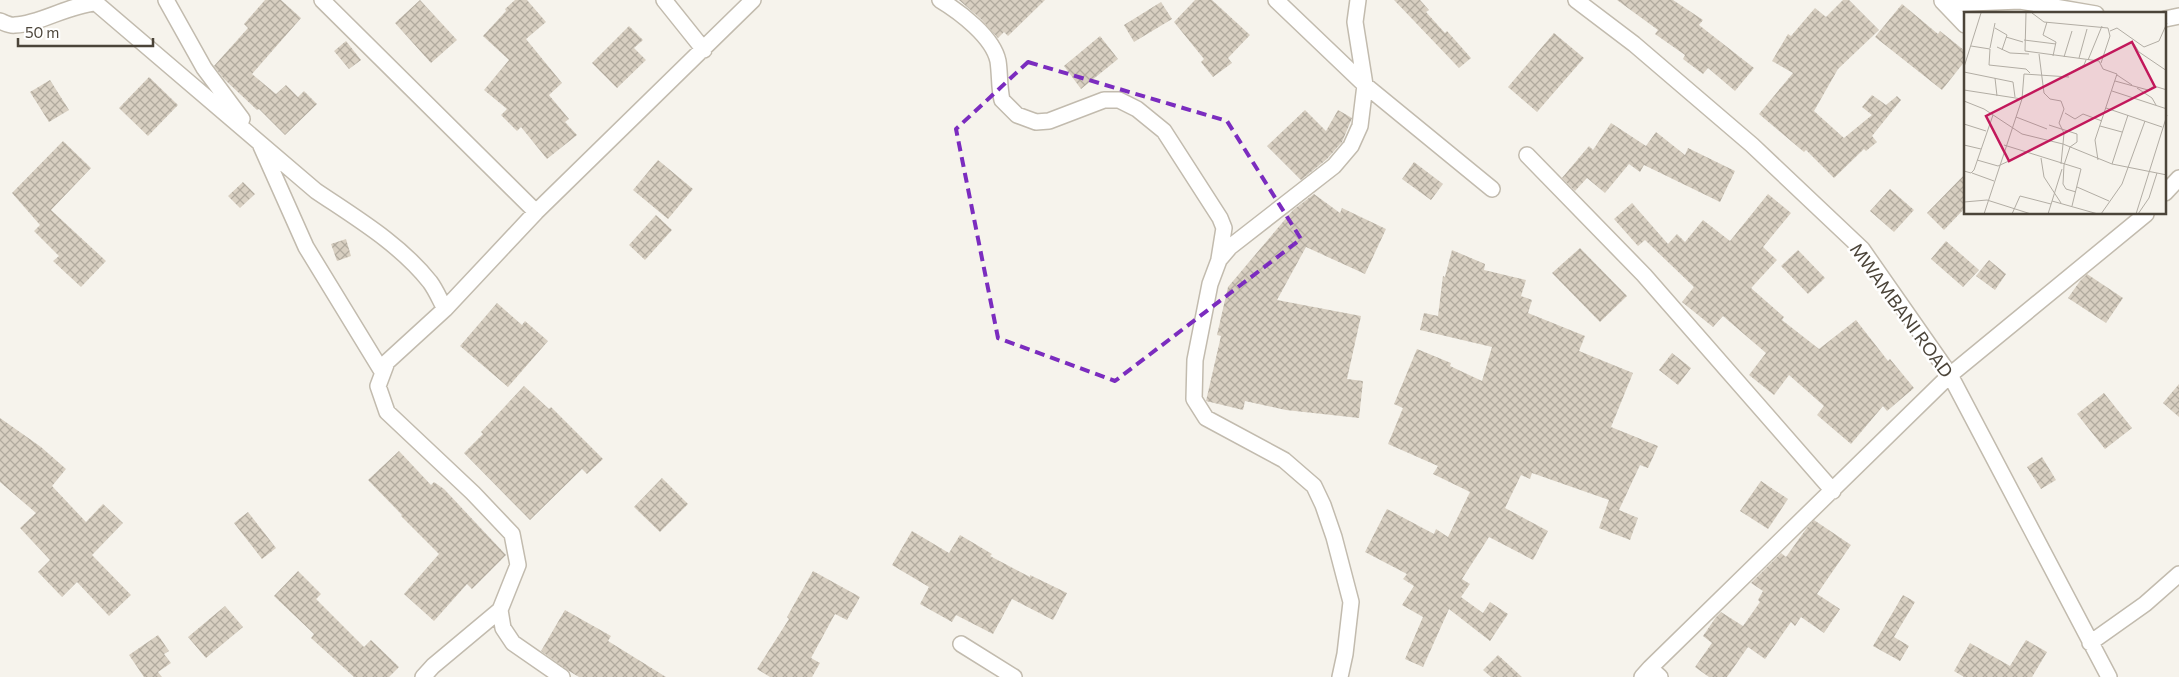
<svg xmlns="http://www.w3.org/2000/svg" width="2179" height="677" font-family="Commissioner,sans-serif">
<defs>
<pattern id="building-cross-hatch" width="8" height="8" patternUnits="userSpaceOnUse" patternTransform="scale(1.25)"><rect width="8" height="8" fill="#d8cfc1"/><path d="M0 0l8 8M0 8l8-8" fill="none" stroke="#b1aa9e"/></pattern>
</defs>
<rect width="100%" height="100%" fill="#f6f3ec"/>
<path fill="url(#building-cross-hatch)" d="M265,0H281L301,18L252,74L276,94L286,85L298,97L304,91L317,104L285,135L259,109L257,110L224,79L214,66L248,28L244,24Z
M420,0L457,40L431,63L395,23Z
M515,0H527L546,22L526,39L562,83L549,95L569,119L565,122L577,135L547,159L521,127L517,131L501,115L507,109L484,90L509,60L483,36L506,11L505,9Z
M959,0H1045L1008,36L1004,32L998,38L981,19Z
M1195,0H1212L1250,35L1228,58L1232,63L1213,77L1201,62L1204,59L1174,22Z
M1394,0H1420L1429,10L1426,12L1445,33L1447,31L1471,58L1459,68Z
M1617,0H1673L1703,20L1699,25L1754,68L1735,91L1708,68L1703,74L1683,59L1685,55L1655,34L1658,30Z
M1843,0H1849L1879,30L1838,69L1814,111L1844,138L1872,115L1862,107L1872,95L1886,105L1897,96L1901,100L1872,136L1877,142L1866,151L1864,149L1834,178L1806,150L1804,152L1759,114L1793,73L1772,61L1788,34L1791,36L1815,8L1826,17Z
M1161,2L1172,19L1134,42L1124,25Z
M1902,4L1938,34L1940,31L1965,51V61L1942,90L1875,37Z
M629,26L643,40L634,48L646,60L617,88L592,63Z
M1554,33L1584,58L1537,112L1508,87Z
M1100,36L1118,59L1081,89L1064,66Z
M346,41L361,60L349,69L334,51Z
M149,77L178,105L148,136L119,108Z
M50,80L69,110L49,122L30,92Z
M1305,110L1326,131L1338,110L1352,118L1342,142L1327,159L1301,180L1267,146Z
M1611,123L1646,146L1656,132L1685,155L1688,148L1735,171L1720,202L1644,165L1640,172L1629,164L1605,193L1587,178L1575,191L1562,178L1589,146L1593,150Z
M63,141L91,168L51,210L106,261L81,287L53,261L59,256L34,231L40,225L12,193Z
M658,160L693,189L668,219L633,190Z
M1414,162L1443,184L1431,200L1402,179Z
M1965,174V208L1944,230L1927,213Z
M243,182L255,194L240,208L228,196Z
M1890,189L1914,210L1894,232L1870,211Z
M1314,194L1340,213L1342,208L1386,229L1365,274L1306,247L1277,300L1361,316L1347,379L1363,381L1359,418L1286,410L1245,401L1243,410L1206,401L1221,336L1217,335L1228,287L1293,210Z
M1768,194L1791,213L1763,247L1777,260L1751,288L1784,317L1782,320L1819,349L1856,320L1888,361L1890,359L1914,388L1887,411L1883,406L1851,444L1817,415L1824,406L1789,375L1774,395L1749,375L1766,353L1723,316L1713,327L1682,302L1694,287L1645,240L1638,246L1614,219L1632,203L1668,244L1677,234L1685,242L1703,220L1730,241Z
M656,215L672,230L645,260L629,245Z
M346,239L351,256L337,261L331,244Z
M1946,241L1979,270L1963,287L1931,259Z
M1580,248L1627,296L1600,322L1552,273Z
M1452,250L1485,264L1484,270L1526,280L1521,296L1532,300L1528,313L1585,336L1579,351L1633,373L1611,427L1658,446L1648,468L1640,465L1619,510L1638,518L1630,540L1599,528L1609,500L1532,473L1530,479L1521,475L1505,508L1548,531L1533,560L1489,537L1462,579L1470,584L1461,597L1483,613L1490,602L1508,614L1490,641L1449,609L1423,667L1405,659L1423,617L1402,605L1414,586L1403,579L1407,574L1365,552L1387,509L1434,534L1436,529L1448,537L1470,492L1433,474L1438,466L1388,444L1403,408L1394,404L1417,349L1451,363L1450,366L1482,381L1492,347L1420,330L1424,313L1438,316L1443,276L1445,277Z
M1798,250L1825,278L1808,294L1781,266Z
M1989,260L2006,274L1995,290L1976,276Z
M2087,274L2123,298L2106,323L2068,298L2080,281Z
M497,303L522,325L525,321L548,341L508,387L460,346Z
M1672,353L1691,368L1678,385L1659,370Z
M2179,384V417L2163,403Z
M524,386L549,409L551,407L603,459L587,474L582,469L530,520L464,453L483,434L481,432Z
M2104,393L2132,428L2105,449L2077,414Z
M0,418L41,447L66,469L52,486L86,522L103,504L123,523L92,555L131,595L109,616L77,582L62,597L38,572L50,560L20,528L36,513L0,482Z
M399,451L431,485L434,482L444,489L506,555L472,589L467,584L434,621L404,594L439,554L401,516L402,515L368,480Z
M2042,457L2056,480L2041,489L2027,467Z
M662,478L688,504L660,532L634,507Z
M1761,481L1788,499L1768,529L1740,511Z
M248,512L276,548L262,559L234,523Z
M1814,520L1851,545L1817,594L1840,609L1824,633L1801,617L1795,626L1791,622L1765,659L1748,647L1727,677H1709L1695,667L1712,643L1703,636L1716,617L1721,612L1743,626L1760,602L1758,600L1763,591L1751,583L1781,553L1786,557L1806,529Z
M912,531L949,553L960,535L992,554L990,556L1030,577V575L1067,593L1053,620L1012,599L993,634L956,615L952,622L920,604L929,587L892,565Z
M298,571L321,594L316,599L364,647L371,640L399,667L389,677H354L311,638L314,634L274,596Z
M813,571L860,597L847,620L835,614L811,658L820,663L812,677H770L757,669L789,619L787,617Z
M1903,595L1915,602L1894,637L1909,646L1900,661L1873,646Z
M225,606L243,627L206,658L188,637Z
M565,610L611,636L608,641L666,677H579L569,671L541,651Z
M158,635L169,651L164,654L171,663L158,672L162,677H144L129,655Z
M2026,640L2047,652L2032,677H1964L1954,671L1970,643L2010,666Z
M1498,655L1522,677H1491L1483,670Z"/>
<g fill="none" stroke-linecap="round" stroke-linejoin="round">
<g stroke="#c2bbae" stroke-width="18">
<path id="minor" d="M166,0L204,68L242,119
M322,0L536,212
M664,0L704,50
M940,0C960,12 993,37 998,61C1000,74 999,88 1002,100L1017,115L1036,122L1049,121L1104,100H1119L1137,109L1164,131L1220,218L1224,228L1219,259
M1276,0L1365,85L1492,189
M1576,0L1634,44L1752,145L1862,249L1950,375L2109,677
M1942,1L1965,25
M1946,4L2020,1L2096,14
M2165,19L2179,16
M0,21C5,23 10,26 15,25C40,24 68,5 96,3L316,191C356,218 400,244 430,282C436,290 440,300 445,309
M261,146L306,247L383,373
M1527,155L1644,275L1833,491
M2165,193L2179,178
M2090,643L2145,604L2179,574
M961,644L1014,677
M1650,668L1950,375L2146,214
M423,677L433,666L500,610
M562,677L513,643L503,628L500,610L518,565L512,534L473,493L387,412L378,386L387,362L445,309L536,212L753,0
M1340,677L1345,654L1351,602L1334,537L1323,505L1314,486L1284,460L1206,418L1194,399L1195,360L1210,284L1219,260L1230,247L1334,166L1351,146L1360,126L1365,85L1355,22L1358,0
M1642,677L1650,668L1660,677"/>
</g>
<use href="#minor" stroke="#fff" stroke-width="15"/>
</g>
<path fill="none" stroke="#7b2cbf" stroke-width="4" stroke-dasharray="10 6" stroke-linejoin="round" d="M1028,62L1227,121L1301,239L1115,381L998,338L956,129Z"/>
<g text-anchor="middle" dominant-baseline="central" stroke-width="5" stroke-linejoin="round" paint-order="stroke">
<g font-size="18" fill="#4b4439" stroke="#fff">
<text transform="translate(1902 310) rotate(54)">MWAMBANI ROAD</text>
</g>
</g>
<g transform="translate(1964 12)">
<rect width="202" height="202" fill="#f6f3ec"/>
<path fill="none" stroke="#b2ada4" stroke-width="1" d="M62,1L61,39L135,49L139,57L153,62L131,128L134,148M68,1L80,10L144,16L146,24L137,51M83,10L79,23L92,30L89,44M31,16L43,23L38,38M146,19L153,16L180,35L195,29L203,11M42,25L59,30M60,28L92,32M170,32L175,40L203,59M7,34L26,37L25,53L62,57L66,61M33,35L46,41L65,42M26,36L31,11M75,42L80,81L86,87L97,89L100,97L95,111L100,121L99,132M100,45L108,19M115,46L123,17M124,48L138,14M0,55L17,1M0,60L49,70L51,85M153,63L168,73M101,64L120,53L122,48M31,66L33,84M151,69L184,78L190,74L203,78M173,76L188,86L192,93M0,78L58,87L60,62L105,65M148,79L203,97M0,89L20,97L58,122L99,132L148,152L203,163M142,96L198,115M101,101L111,107L119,102L138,109M52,105L83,117M0,112L22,119M85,113L113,122V130L106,135L100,153L99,172L102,177L112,180M136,114L158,120M0,133L17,137M40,133L117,157L108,194M77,146L80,165L97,191M13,148L34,154L60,142M97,152L99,132M148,152L164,103M0,159L7,161L10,158L29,103M8,161L30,169M113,175L145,189M88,189L134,202M0,190L23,188L67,202M20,202L58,87M48,202L56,184L87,192M84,202L98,157M137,202L158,172L181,109M172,202L203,103M174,202L185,186L193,161"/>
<path fill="#c2185b" fill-opacity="0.15" stroke="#c2185b" stroke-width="2.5" d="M168,30L191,75L45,149L22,104Z"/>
<rect width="202" height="202" fill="none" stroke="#4b4439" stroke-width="2.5"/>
</g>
<path d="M18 38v8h135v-8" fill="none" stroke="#4b4439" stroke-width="2.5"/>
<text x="25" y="38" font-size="15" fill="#4b4439" stroke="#ffffff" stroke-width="4" paint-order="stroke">50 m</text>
</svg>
